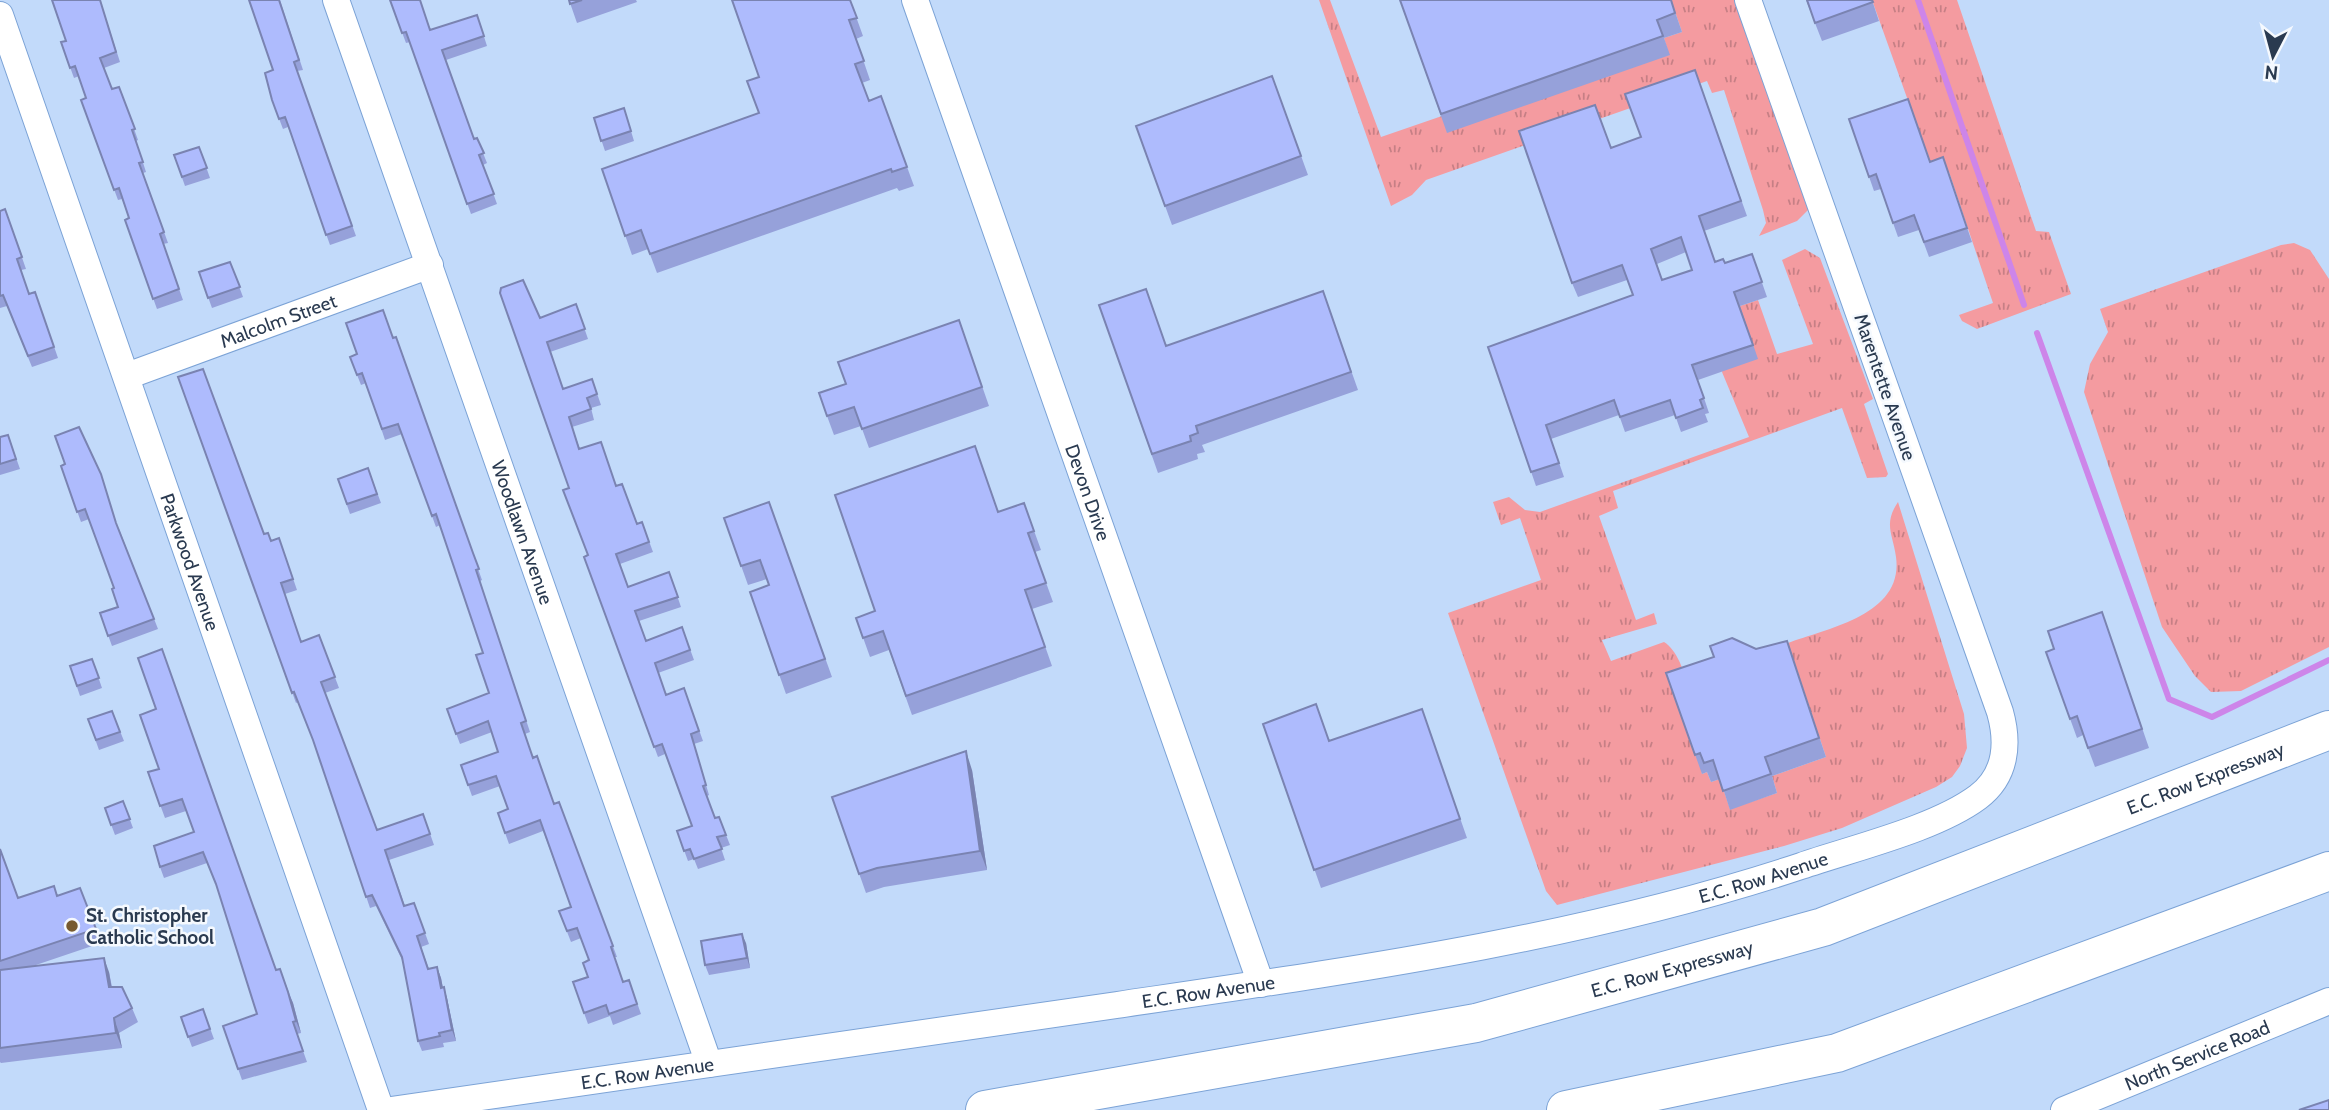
<svg xmlns="http://www.w3.org/2000/svg" width="2329" height="1110" font-family="Cabin,sans-serif">
<defs>
<pattern id="grass-tufts" width="24" height="20" patternUnits="userSpaceOnUse" patternTransform="scale(1.75)"><rect width="24" height="20" fill="#f49ba0"/><path d="M3 7l-1-3M5 7V3M7 7l1-3M15 17l-1-3M17 17v-4M19 17l1-3" fill="none" stroke="#c67f85"/></pattern>
</defs>
<rect width="100%" height="100%" fill="#c2dafa"/>
<path fill="url(#grass-tufts)" d="M1319,0H1330L1381,137L1442,116L1669,55L1664,38L1682,32L1671,0H1738L1812,206L1797,221L1759,236L1766,223L1763,210L1724,90L1712,93L1707,81L1426,180L1412,195L1391,206Z
M1872,0H1957L2036,231L2049,232L2071,294L1977,329L1962,321L1959,315L1993,303L1949,172L1935,176Z
M2294,243L2310,250L2329,279V647L2241,691L2211,692L2195,676L2162,627L2084,392L2090,364L2108,332L2100,309L2281,245Z
M1805,249L1820,258L1873,399L1864,404L1888,474L1886,477L1867,478L1842,408L1613,491L1618,508L1599,516L1636,620L1654,613L1657,624L1602,640L1611,661L1664,642C1692,659 1697,741 1702,774L1707,772L1711,782L1720,779L1730,809L1777,793L1772,776L1826,757L1788,643C1828,628 1904,615 1896,557C1893,534 1883,524 1898,502L1964,714L1967,748L1960,766L1952,777L1936,787L1842,828L1784,846L1557,905L1546,891L1448,613L1541,580L1520,518L1501,525L1493,502L1509,497L1525,510L1540,512L1749,437L1722,372L1740,306L1758,300L1777,354L1813,344L1782,260Z"/>
<g fill="none" stroke-linecap="round" stroke-linejoin="round">
<path stroke="#cd85e9" stroke-width="6" d="M1918,0L2024,305
M2037,333L2169,699L2212,717L2329,660"/>
<g stroke="#7ca3d6" stroke-width="28">
<g id="minor">
<path id="s1" d="M336,0L709,1064"/>
<path id="s2" d="M915,0L1261,984"/>
<path id="s3" d="M0,15L381,1110"/>
<path id="s4" d="M127,376L430,265"/>
<path id="s5" d="M391,1110C633,1075 875,1040 1117,1005C1347,971 1581,939 1801,866C1853,848 1935,829 1978,797C2006,776 2009,744 2000,712L1748,0"/>
<path id="s6" d="M2064,1110L2329,1001"/>
</g>
</g>
<g stroke="#7ca3d6" stroke-width="40">
<g id="highway">
<path id="s7" d="M985,1110L1476,1023L1823,927L2329,730"/>
<path d="M1566,1110L1837,1053L2329,871"/>
</g>
</g>
<use href="#minor" stroke="#fff" stroke-width="26"/>
<use href="#highway" stroke="#fff" stroke-width="38"/>
</g>
<path fill="#96a1da" fill-rule="evenodd" d="M100,0L120,62L104,68L112,89L119,87L138,140L136,141L146,172L143,173L168,243L163,244L183,300L157,309L125,220L129,218L122,199L118,200L81,100L86,98L79,76L74,78L61,42L66,41Z
M280,0L303,70L297,71L356,236L330,245L290,132L288,127L283,129L272,100L273,70Z
M390,0L430,30L477,15L487,46L446,60L474,139L477,138L487,163L483,165L497,204L471,214L410,42L406,43Z
M569,0H636L637,2L577,23Z
M850,0L863,36L856,39L870,80L862,83L869,101L881,96L914,186L899,191L897,188L657,273L648,249L632,255L602,169L759,113Z
M1400,0H1671L1682,32L1664,38L1670,55L1447,133Z
M1806,0H1872L1879,21L1822,41Z
M1695,70L1747,216L1704,231L1715,262L1725,263L1752,254L1767,297L1740,306L1758,359L1698,380L1709,413L1705,414L1708,422L1681,432L1675,415L1625,432L1619,415L1551,439L1564,477L1536,486L1488,347L1633,295L1627,280L1578,297L1572,283L1611,148L1641,137ZM1686,252L1692,270L1662,280L1657,264Z
M1272,76L1308,175L1172,225L1136,126Z
M624,108L634,141L605,151L594,118Z
M1849,119L1930,162L1943,157L1972,242L1929,257L1919,230L1898,237L1881,189L1874,191Z
M199,147L210,178L185,186L174,155Z
M5,209L26,269L21,270L29,294L35,292L58,358L32,367L7,306L0,308V211Z
M230,262L243,297L212,308L199,272Z
M1323,291L1358,390L1202,445L1205,452L1197,454L1198,459L1158,473L1099,305L1166,346Z
M576,304L588,339L550,352L563,389L592,379L601,405L591,408L594,420L572,427L580,449L616,486L637,524L642,522L653,552L620,564L628,587L669,572L681,607L639,621L646,641L682,627L694,660L658,673L666,695L684,688L703,741L694,744L709,795L707,796L715,818L719,817L730,845L721,848L725,860L698,869L694,859L688,861L677,831L692,826L665,754L658,757L602,605L569,488L540,318Z
M959,320L989,406L869,448L861,426L834,435L827,416L846,384Z
M396,337L482,580L480,581L530,732L525,734L533,758L554,804L559,802L617,957H614L623,982L629,980L641,1014L613,1025L610,1016L588,1024L573,982L588,977L589,960L581,938L571,942L559,911L571,907L543,831L509,844L498,813L508,809L500,786L472,796L461,765L498,752L492,732L460,744L447,709L489,693L483,653L440,525L436,527L402,434L385,440L366,383L361,385L350,357Z
M178,377L264,534L271,541L279,538L297,590L285,594L301,642L319,635L339,688L325,693L377,830L427,825L434,845L389,860L405,906L414,903L429,944L421,947L429,969L437,967L441,978L443,988L447,998L456,1041L443,1043L444,1047L422,1051L418,1041L403,962L376,906L370,908L315,745L298,702L296,703Z
M8,435L20,469L0,475V437Z
M61,466L119,529L158,629L112,646L100,613L118,607L114,588L89,519L81,522Z
M368,468L381,503L350,514L338,479Z
M769,502L832,677L786,694L750,592L769,585L767,579L748,585L724,518Z
M1024,503L1041,550L1035,552L1053,602L1032,609L1052,666L912,715L889,650L870,657L856,618L875,611L998,512Z
M2102,612L2149,748L2095,767L2083,735L2077,738L2046,652L2054,649Z
M1787,641L1826,757L1772,776L1777,793L1730,810L1720,779L1711,782L1707,772L1702,774L1666,673Z
M92,659L102,688L80,696L70,666Z
M1422,709L1467,838L1321,888L1263,724L1329,741Z
M112,711L124,741L99,750L88,719Z
M140,715L255,912L276,970L280,969L293,1003L301,1033L297,1034L307,1062L242,1080L223,1026L257,1014L218,889L207,863L164,878L160,867L194,832L186,811L165,818L148,772L159,769Z
M972,770L987,870L884,887L866,893L832,797Z
M123,801L133,828L115,835L105,808Z
M0,849L18,898L58,896L80,888L101,943L30,967L109,972L112,987L132,1008L138,1022L119,1033L122,1048L1,1063L0,1062Z
M746,943L750,968L709,975L705,965Z
M203,1009L214,1039L192,1047L181,1017Z"/>
<path fill="#7a83b1" d="M966,751L972,770L987,870L980,851Z
M742,934L746,943L750,968L747,958Z
M104,958L109,972L114,1002L109,987Z
M437,967L441,978L445,999L441,988Z
M444,987L447,998L456,1041L452,1030Z
M288,992L293,1003L301,1033L296,1021Z
M114,1018L119,1033L122,1048L116,1033Z"/>
<path fill="#aebbfd" stroke="#7a83b1" stroke-width="2" fill-rule="evenodd" d="M52,0H100L116,52L100,58L112,89L119,87L135,129L132,130L143,162L139,163L164,232L160,234L179,289L153,299L125,220L129,218L119,188L114,190L81,100L86,98L75,66L70,68L61,42L66,41Z
M249,0H279L299,60L294,62L352,226L326,235L288,125L285,117L279,119L272,100L265,73L273,70Z
M390,0H420L430,30L477,15L484,36L442,50L474,139L477,138L484,153L479,155L494,194L467,204L406,32L402,33Z
M569,0H582L570,4Z
M732,0H850L857,18L849,20L864,61L855,64L869,101L881,96L907,167L892,172L891,169L650,254L641,230L625,236L602,169L759,113L747,81L759,77Z
M1400,0H1671L1675,13L1657,20L1663,36L1441,114Z
M1807,0H1872L1873,2L1815,23Z
M1695,70L1741,201L1699,216L1715,262L1723,259L1725,263L1752,254L1762,282L1734,292L1753,345L1692,365L1704,398L1700,400L1703,408L1676,418L1670,400L1620,417L1614,400L1546,425L1559,463L1531,472L1488,347L1633,295L1622,265L1572,283L1519,131L1595,105L1611,148L1641,137L1625,94ZM1681,237L1692,270L1662,280L1651,249Z
M1272,76L1301,156L1165,206L1136,126Z
M1908,99L1930,162L1943,157L1967,228L1924,242L1914,215L1893,223L1876,174L1869,177L1849,119Z
M624,108L631,131L601,141L594,118Z
M199,147L207,168L182,177L174,155Z
M5,209L22,257L17,259L29,294L35,292L54,347L28,356L3,295L0,296V211Z
M230,262L240,287L208,298L199,272Z
M523,280L540,318L576,304L585,329L547,342L563,389L592,379L597,394L587,398L591,409L569,417L579,449L601,442L616,486L622,484L637,524L642,522L649,542L616,554L628,587L669,572L678,597L635,611L646,641L682,627L690,650L655,663L666,695L684,688L699,731L691,734L706,785L703,786L715,818L719,817L726,835L717,837L722,849L694,859L690,849L684,851L677,831L692,826L662,744L654,747L584,557L588,555L563,490L569,488L500,293L501,288Z
M1146,289L1166,346L1323,291L1351,372L1196,426L1198,433L1190,436L1191,441L1152,454L1099,305Z
M383,310L393,338L396,337L473,553L479,569L476,570L526,721L521,723L533,758L537,756L554,804L559,802L613,946L611,947L623,982L629,980L637,1004L609,1014L606,1005L584,1013L573,982L588,977L583,963L589,960L577,928L567,931L559,911L571,907L540,820L505,833L498,813L508,809L496,776L468,785L461,765L498,752L488,721L456,734L447,709L489,693L476,655L483,653L436,514L432,516L398,424L382,429L362,373L357,375L350,357L357,354L346,323Z
M959,320L982,387L862,429L854,407L827,416L819,393L846,384L838,362Z
M203,369L264,534L268,533L271,541L279,538L293,579L281,583L301,642L319,635L335,677L321,682L377,830L423,814L430,834L385,850L404,906L414,903L425,933L417,936L428,969L437,967L441,988L444,987L452,1030L439,1033L440,1036L418,1041L402,957L372,895L366,897L313,740L294,692L292,693L178,377Z
M79,427L101,474L116,523L154,619L108,636L100,613L118,607L112,589L114,588L85,509L77,512L61,466L65,464L55,436Z
M8,435L16,459L0,464V437Z
M975,446L998,512L1024,503L1034,531L1028,533L1046,583L1025,590L1045,647L906,696L883,631L863,638L856,618L875,611L835,495Z
M368,468L377,494L347,504L338,479Z
M769,502L825,659L779,675L750,592L769,585L760,560L741,566L724,518Z
M2102,612L2142,729L2088,748L2077,716L2070,719L2046,652L2054,649L2048,631Z
M1732,638L1756,649L1787,641L1819,738L1765,757L1771,774L1723,791L1713,760L1704,763L1700,753L1695,755L1666,673L1714,657L1710,646Z
M162,649L252,903L276,970L280,969L288,992L296,1021L293,1022L303,1051L238,1069L223,1026L257,1014L216,884L203,852L160,867L154,846L194,832L182,799L160,806L148,772L159,769L140,715L156,709L138,658Z
M92,659L99,678L77,686L70,666Z
M1316,704L1329,741L1422,709L1460,819L1314,870L1263,724Z
M112,711L120,732L96,740L88,719Z
M966,751L980,851L877,868L859,874L832,797Z
M123,801L130,819L111,825L105,808Z
M0,849L18,898L54,886L57,896L80,888L96,929L0,961Z
M742,934L747,958L705,965L701,941Z
M104,958L109,987H122L132,1008L114,1018L116,1033L0,1048V970Z
M203,1009L210,1029L188,1037L181,1017Z
M2329,1100V1110H2299Z"/>
<circle fill="#775a2e" stroke="#f5f9fe" stroke-width="2.5" cx="72" cy="926" r="7"/>
<g text-anchor="middle" dominant-baseline="central" stroke-width="5" stroke-linejoin="round" paint-order="stroke">
<g font-size="19" fill="#2a3a50" stroke="#f5f9fe">
<text stroke="none"><textPath href="#s4" startOffset="161">Malcolm Street</textPath></text>
<text transform="translate(1885 387) rotate(71)">Marentette Avenue</text>
<text stroke="none"><textPath href="#s2" startOffset="522">Devon Drive</textPath></text>
<text stroke="none"><textPath href="#s1" startOffset="564">Woodlawn Avenue</textPath></text>
<text stroke="none"><textPath href="#s3" startOffset="579">Parkwood Avenue</textPath></text>
<text stroke="none"><textPath href="#s7" startOffset="1269">E.C. Row Expressway</textPath></text>
<text stroke="none"><textPath href="#s5" startOffset="1393">E.C. Row Avenue</textPath></text>
<text stroke="none"><textPath href="#s7" startOffset="702">E.C. Row Expressway</textPath></text>
<text stroke="none"><textPath href="#s5" startOffset="826">E.C. Row Avenue</textPath></text>
<text stroke="none"><textPath href="#s6" startOffset="144">North Service Road</textPath></text>
<text stroke="none"><textPath href="#s5" startOffset="259">E.C. Row Avenue</textPath></text>
</g>
<g font-size="19" font-weight="bold" fill="#2a3a50" stroke="#f5f9fe" text-anchor="start">
<text x="86" y="915">St. Christopher<tspan x="86" dy="22">Catholic School</tspan></text>
</g>
</g>
<g transform="translate(2273 56) rotate(186)" stroke="#f5f9fe" stroke-width="5" paint-order="stroke">
<path d="M0-5L12 26L0 18L-12 26Z" fill="#2a3a50"/>
<text y="-10" font-size="19" font-weight="bold" text-anchor="middle" fill="#2a3a50">N</text>
</g>
</svg>
